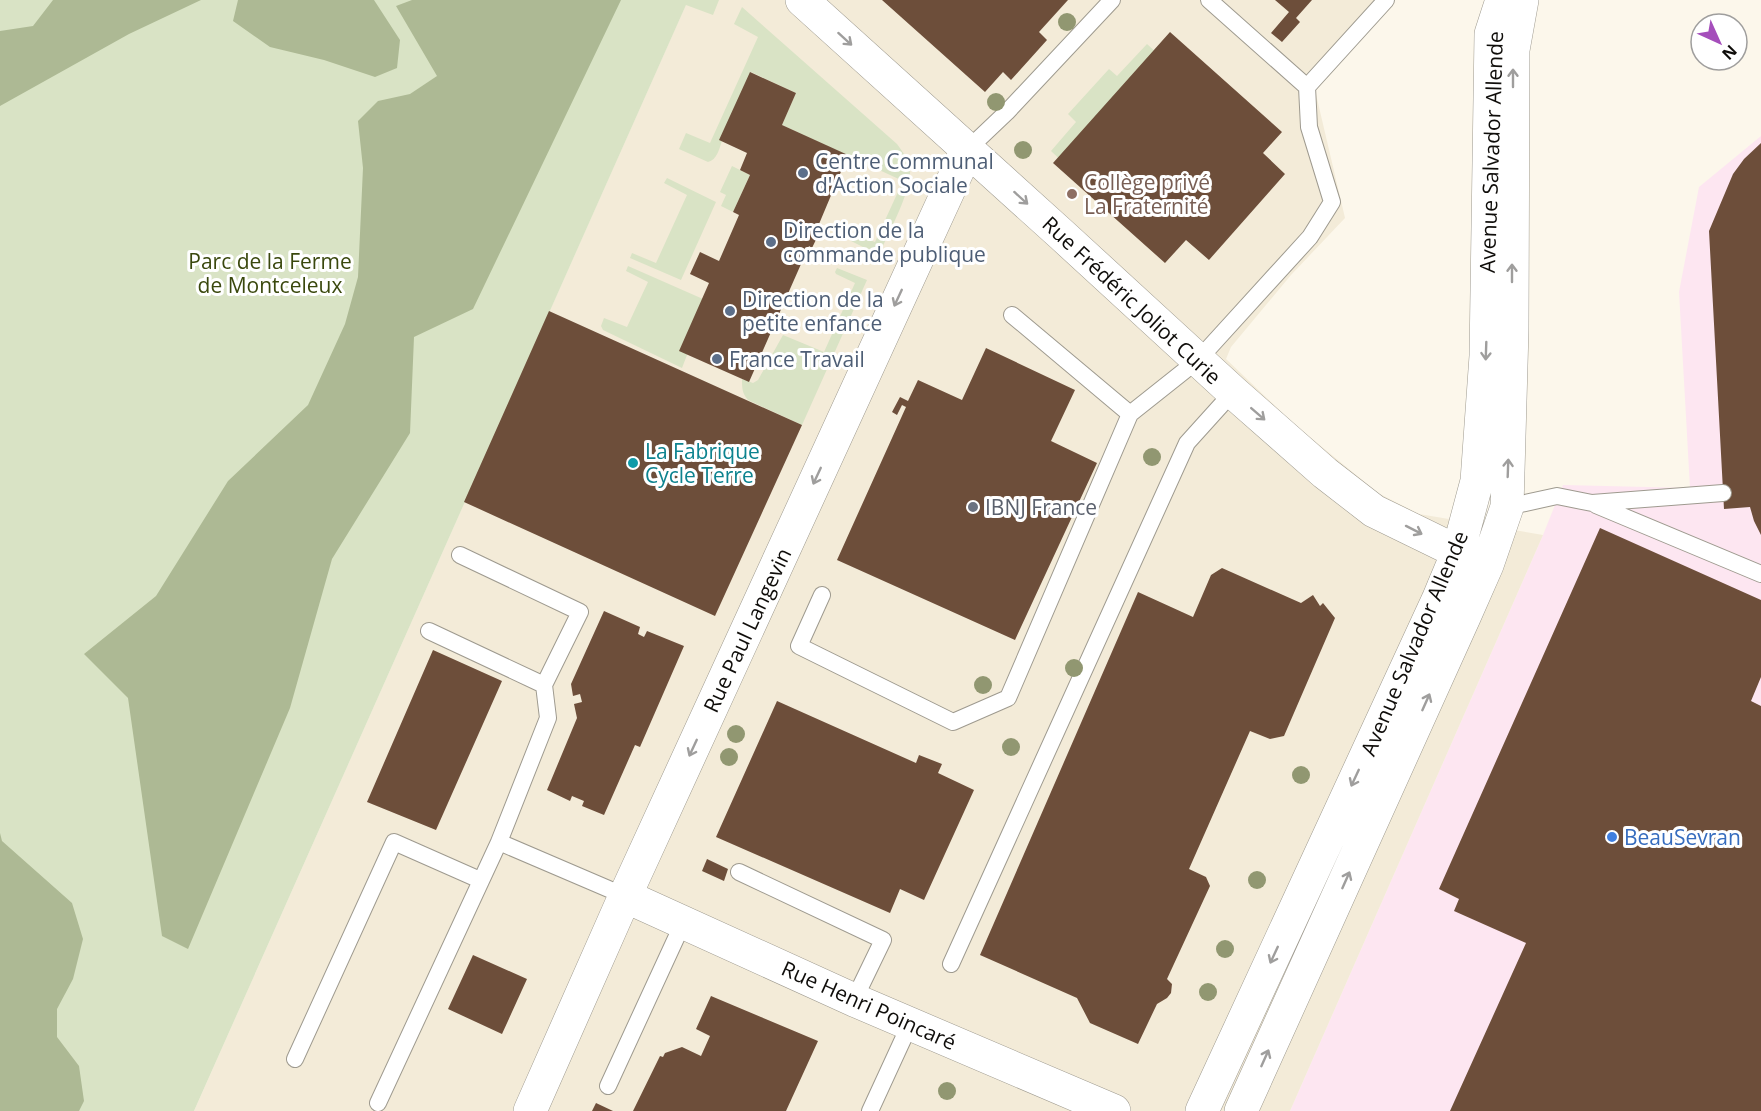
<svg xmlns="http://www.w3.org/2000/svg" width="1761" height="1111" font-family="'Open Sans',sans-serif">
<rect width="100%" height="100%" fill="#fcf7eb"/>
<path fill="#fde6f1" d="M1761,136V1111H1290L1543,535L1563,485L1690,488L1679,292L1699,187Z"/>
<path fill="#f3ebd8" d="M688,0H1393L1315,90L1345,218L1291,275L1231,347L1226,359L1294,424L1378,493L1419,514L1543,535L1290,1111H194Z"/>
<path fill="#d9e3c5" d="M0,0H719L713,15L686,5L194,1111H0Z
M742,7L897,144C903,152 908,159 910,169C912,191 888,233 879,255L851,241L849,237L852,234H854L875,242L903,181L782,125L796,93L751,72L720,140L722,141C719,149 717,160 708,162L679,149L686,133L710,143L758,37L734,24Z
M1147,44L1169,64L1070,169L1051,151L1076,122L1068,114L1109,69L1117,76Z
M732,166L750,175L733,212L721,206L726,195L720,192Z
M667,178L716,202L681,280L630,258L632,253L656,263L687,195L664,183Z
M628,266L703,299L687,355L682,368L603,330L601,326L604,318L627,327L648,282L626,271Z
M837,268L867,280L802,425L748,400C742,393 742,388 742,379L753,383L758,380L783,335L824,352L855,283L836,274L835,272Z"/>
<path fill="#adb994" d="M53,0H201L129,34L0,106V31L33,26Z
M238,0H374L400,40L397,68L375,77L324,60L270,47L233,21Z
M412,0H621L473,309L414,337L410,433L332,559L290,708L188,949L162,936L128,698L84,654L156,596L228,481L308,405L345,324L358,277L363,168L358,121L378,101L410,94L437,76L396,6Z
M0,833L2,841L72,903L83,939L73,979L57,1009V1037L79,1066L84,1101L79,1111H0Z"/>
<path fill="#6d4e3a" d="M882,0H1068L1039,32L1047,40L1011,80L1003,72L985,92Z
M1275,0H1312L1296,18L1300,22L1282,42L1271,33L1289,12Z
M1170,32L1282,132L1263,153L1285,174L1209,260L1186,240L1165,263L1053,163Z
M750,72L796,93L782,125L848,155L819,224L823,225L812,248L809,246L749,382L679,351L709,283L690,274L700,252L719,261L739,215L733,212L750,175L740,170L747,153L719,140Z
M1761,143V535L1754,521L1750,507L1724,509L1709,231L1733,174L1744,159Z
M549,311L802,425L715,616L464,502Z
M986,348L1075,390L1051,441L1097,463L1015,640L837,560L906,407L902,405L897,415L892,412L900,397L908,401L918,380L962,400Z
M1600,528L1761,600V677L1751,701L1761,706V1111H1450L1526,943L1454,911L1459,899L1439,889Z
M1222,568L1301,603L1313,595L1320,606L1323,603L1335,618L1284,736L1270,739L1250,731L1189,869L1206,877L1210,886L1167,979L1172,984L1171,993L1167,998L1157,1004L1138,1044L1090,1023L1077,998L980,955L1138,592L1193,617L1211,575Z
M604,611L640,627L638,634L644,637L647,631L684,646L640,747L635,745L604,815L582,806L584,801L572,796L570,801L547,790L577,718L574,704L582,702L580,694L573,696L571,684Z
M433,650L502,681L436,830L367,802Z
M777,701L916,763L919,755L942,764L938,773L974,790L924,900L900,889L890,913L716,837Z
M707,859L728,869L724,881L702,871Z
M473,955L527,979L502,1034L448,1009Z
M711,996L818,1041L786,1111H633L660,1056L663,1057L665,1053L682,1047L701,1056L710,1036L696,1029Z
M596,1103L613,1111H592Z"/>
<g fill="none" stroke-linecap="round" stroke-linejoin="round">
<g stroke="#9e9a8f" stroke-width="18">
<path id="lane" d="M1307,87L1386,0
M967,150L1007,112L1112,0
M1012,315L1130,414L1198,360L1310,237L1332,202L1309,127L1307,87L1209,0
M1596,505L1761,574
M1507,507L1557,496L1592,503L1723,493
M460,555L580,612L544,685L548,718L499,842
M822,595L799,646L953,722L1008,698L1130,414
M429,631L544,685
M739,872L883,940L854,1000
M951,964L1187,443L1233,392
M295,1059L394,842L480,880
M608,1086L683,923
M378,1103L499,842L625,896
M870,1111L910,1024"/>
</g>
<g stroke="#9e9a8f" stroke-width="34">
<path id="street" d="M802,0L1062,235L1233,392L1325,473L1374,511L1458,552L1477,560
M625,896L854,1000L1114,1111
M530,1111L625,896L967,150
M1202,1111L1438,600L1458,552L1477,481L1486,356L1491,34L1502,0
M1241,1111L1465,615L1487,565L1507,507L1512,330L1513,50L1522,0"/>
</g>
<use href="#lane" stroke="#fff" stroke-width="16"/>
<use href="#street" stroke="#fff" stroke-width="33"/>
</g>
<g fill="#919771">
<circle cx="1067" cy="22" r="9"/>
<circle cx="996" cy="102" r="9"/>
<circle cx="1023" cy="150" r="9"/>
<circle cx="1152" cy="457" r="9"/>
<circle cx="1074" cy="668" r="9"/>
<circle cx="983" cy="685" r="9"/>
<circle cx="736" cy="734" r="9"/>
<circle cx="1011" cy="747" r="9"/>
<circle cx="729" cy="757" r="9"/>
<circle cx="1301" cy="775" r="9"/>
<circle cx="1257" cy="880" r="9"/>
<circle cx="1225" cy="949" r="9"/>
<circle cx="1208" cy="992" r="9"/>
<circle cx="947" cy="1091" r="9"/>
</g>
<defs><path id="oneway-shaft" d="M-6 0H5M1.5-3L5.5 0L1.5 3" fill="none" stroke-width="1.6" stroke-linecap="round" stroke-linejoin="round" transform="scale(1.5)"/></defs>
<g stroke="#9f9e9d">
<use href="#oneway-shaft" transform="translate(845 39) rotate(42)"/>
<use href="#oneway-shaft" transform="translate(1513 78) rotate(-90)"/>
<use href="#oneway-shaft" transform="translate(1021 198) rotate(42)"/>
<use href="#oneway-shaft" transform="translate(1512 273) rotate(-90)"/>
<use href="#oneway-shaft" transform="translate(898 298) rotate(115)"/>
<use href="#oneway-shaft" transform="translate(1486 351) rotate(92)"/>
<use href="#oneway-shaft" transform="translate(1258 414) rotate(41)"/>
<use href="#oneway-shaft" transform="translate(1508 468) rotate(-88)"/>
<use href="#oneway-shaft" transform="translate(817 476) rotate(115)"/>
<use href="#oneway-shaft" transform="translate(1414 530) rotate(27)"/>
<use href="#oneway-shaft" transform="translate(1426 702) rotate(-66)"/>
<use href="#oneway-shaft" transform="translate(693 748) rotate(115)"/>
<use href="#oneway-shaft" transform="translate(1355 778) rotate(115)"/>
<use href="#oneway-shaft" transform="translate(1346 880) rotate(-66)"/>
<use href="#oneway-shaft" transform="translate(1274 955) rotate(115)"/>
<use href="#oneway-shaft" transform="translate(1265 1058) rotate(-66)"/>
</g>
<g fill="#5c6f8a" stroke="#fff" stroke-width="2">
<circle cx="803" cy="173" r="6"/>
<circle cx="771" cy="242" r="6"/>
<circle cx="730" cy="311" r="6"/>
<circle cx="717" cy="359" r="6"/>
</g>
<circle fill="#8d6e63" stroke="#fff" stroke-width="2" cx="1072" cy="194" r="6"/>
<circle fill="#0f9aa8" stroke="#fff" stroke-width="2" cx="633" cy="463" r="6"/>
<circle fill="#6b7280" stroke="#fff" stroke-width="2" cx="973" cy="507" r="6"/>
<circle fill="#3f7fe0" stroke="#fff" stroke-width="2" cx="1612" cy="837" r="6"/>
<g text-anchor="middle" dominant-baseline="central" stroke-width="6" stroke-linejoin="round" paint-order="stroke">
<g font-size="21" fill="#0f0d0a" stroke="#fff">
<text transform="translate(1491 152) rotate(-88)">Avenue Salvador Allende</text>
<text transform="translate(1132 300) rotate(43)">Rue Frédéric Joliot Curie</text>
<text transform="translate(747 630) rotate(-65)">Rue Paul Langevin</text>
<text transform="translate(1414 643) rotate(-67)">Avenue Salvador Allende</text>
<text transform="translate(869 1005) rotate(24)">Rue Henri Poincaré</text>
</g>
<g font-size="21" fill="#4e5e75" stroke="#fff" text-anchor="start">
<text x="815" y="161">Centre Communal<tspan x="815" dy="24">d'Action Sociale</tspan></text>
<text x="783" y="230">Direction de la<tspan x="783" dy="24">commande publique</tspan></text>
<text x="742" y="299">Direction de la<tspan x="742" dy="24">petite enfance</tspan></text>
<text x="729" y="359">France Travail</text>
</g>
<g font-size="21" fill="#785e54" stroke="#fff" text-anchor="start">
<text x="1084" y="182">Collège privé<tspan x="1084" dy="24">La Fraternité</tspan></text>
</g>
<g font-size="21" fill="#3a480d" stroke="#fff">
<text x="270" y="261">Parc de la Ferme<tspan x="270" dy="24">de Montceleux</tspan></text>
</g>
<g font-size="21" fill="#0d838f" stroke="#fff" text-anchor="start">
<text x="645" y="451">La Fabrique<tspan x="645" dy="24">Cycle Terre</tspan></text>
</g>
<g font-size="21" fill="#5b616d" stroke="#fff" text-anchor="start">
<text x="985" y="507">IBNJ France</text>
</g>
<g font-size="21" fill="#366cbe" stroke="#fff" text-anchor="start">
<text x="1624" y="837">BeauSevran</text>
</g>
</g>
<g transform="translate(1719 42) rotate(135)"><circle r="28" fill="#ffffff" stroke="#9f9e9d" stroke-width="1.5"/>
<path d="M0-4.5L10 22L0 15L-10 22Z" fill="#a54ebb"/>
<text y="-9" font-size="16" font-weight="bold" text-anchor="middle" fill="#0f0d0a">N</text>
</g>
</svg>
